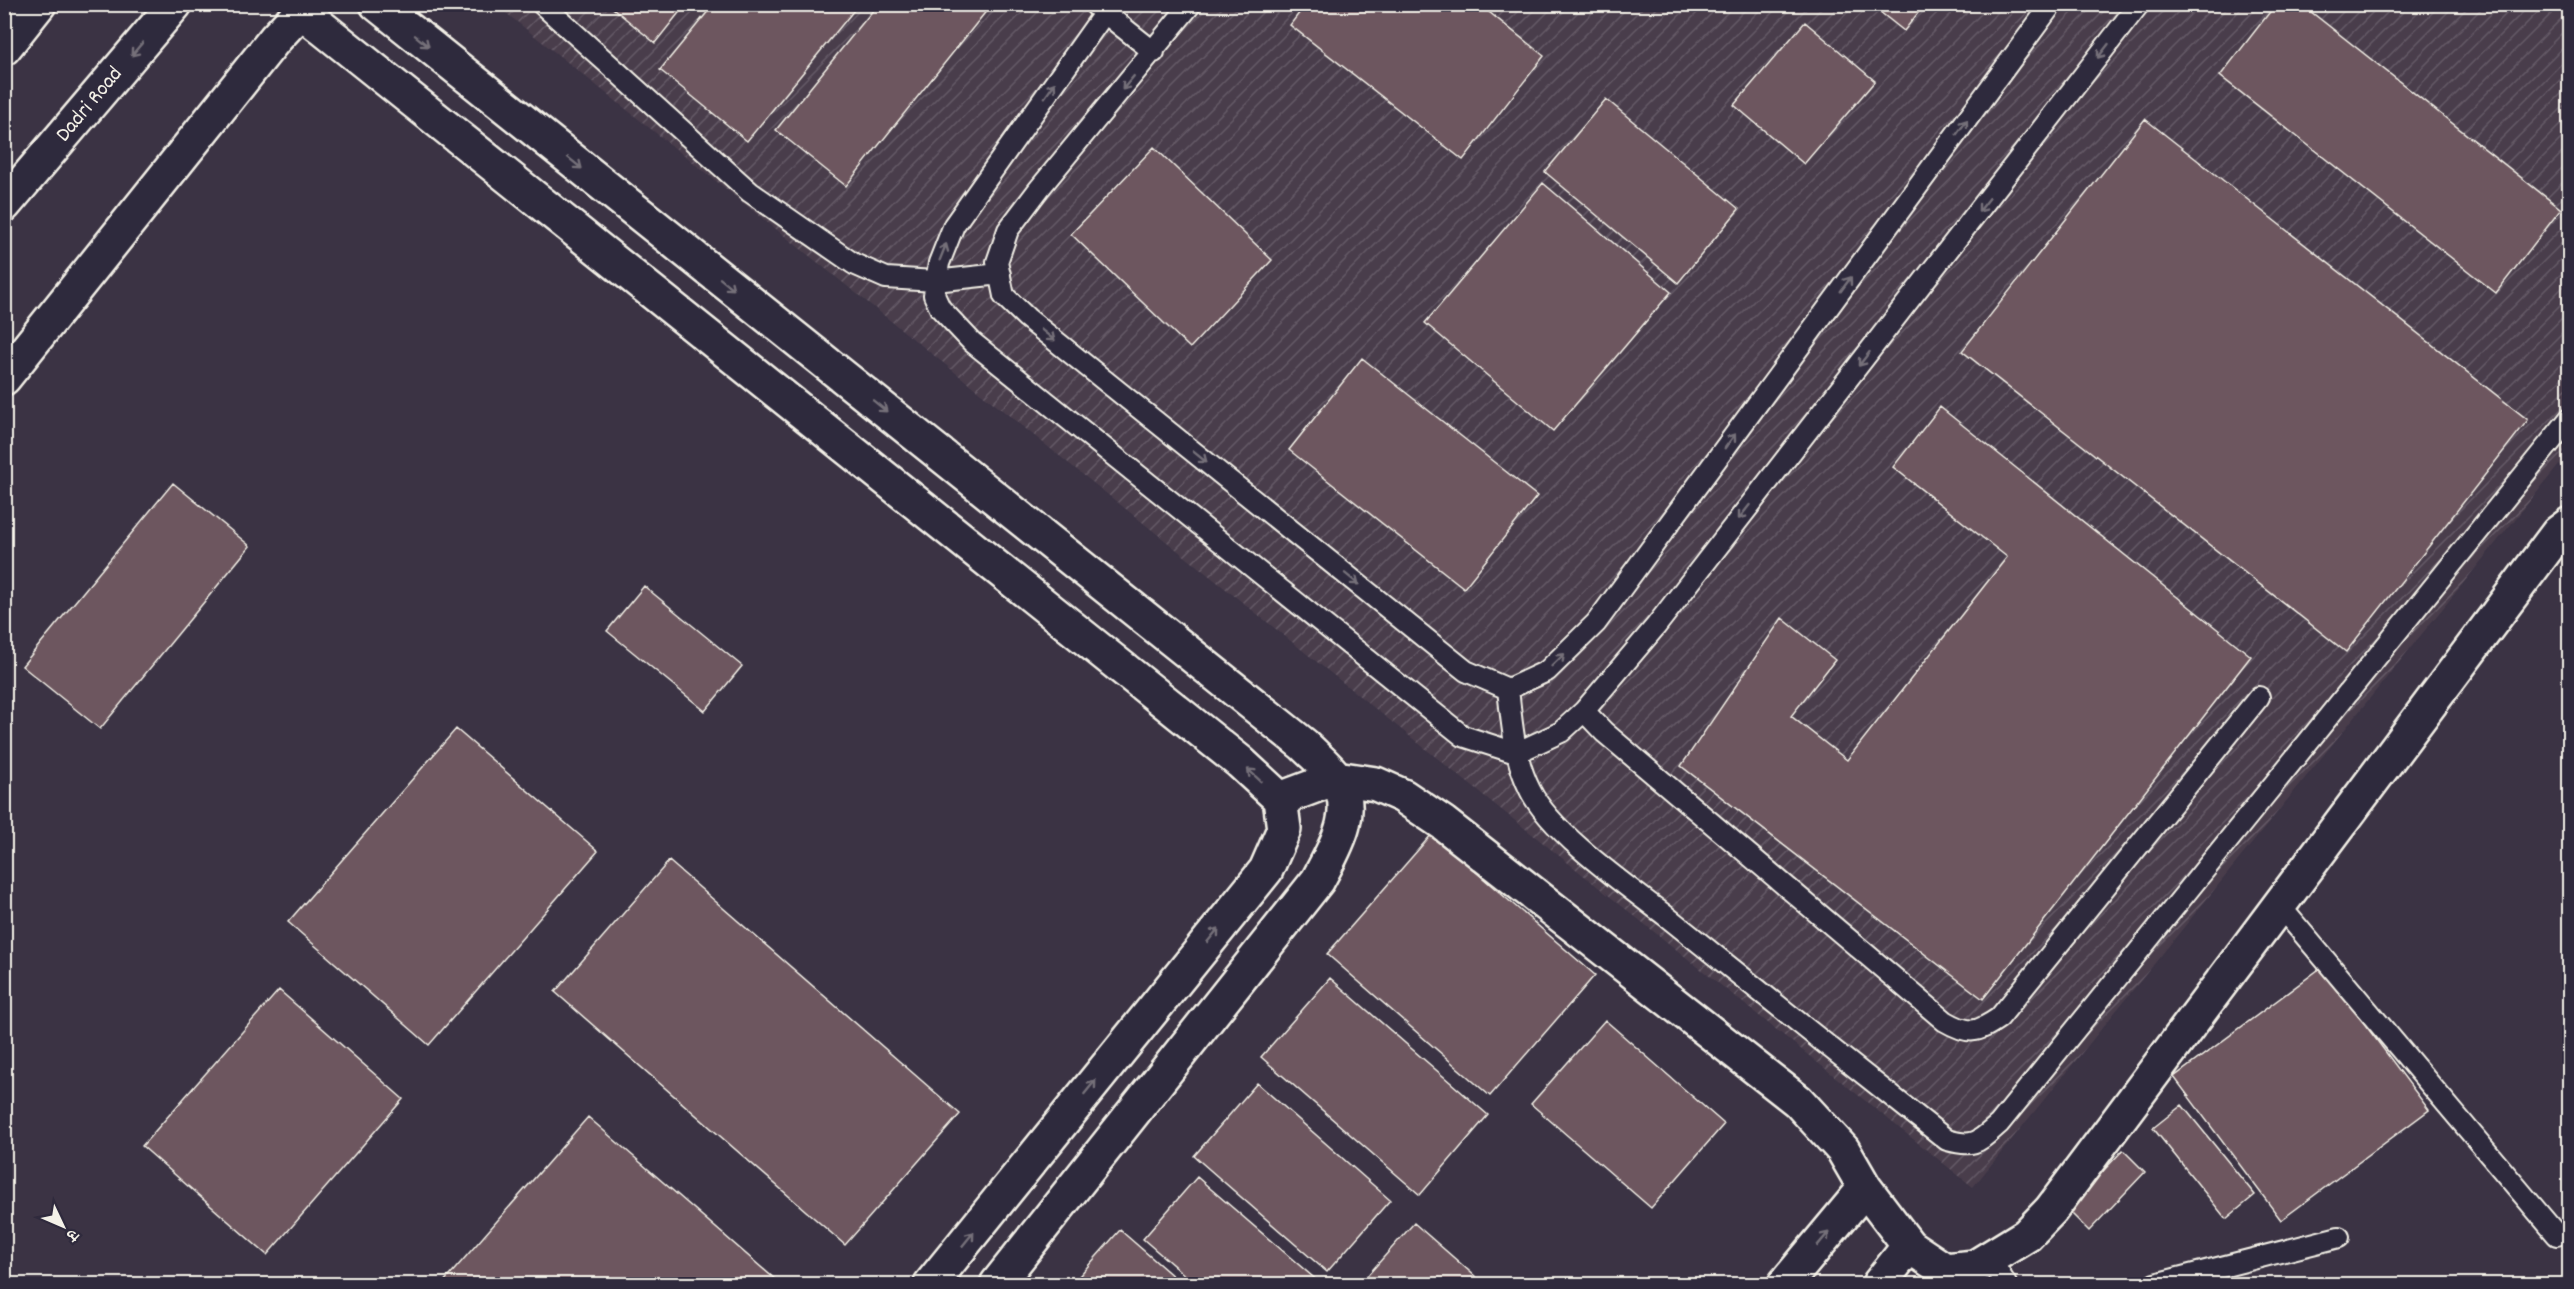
<svg xmlns="http://www.w3.org/2000/svg" width="2574" height="1289" font-family="Dekko,'Playpen Sans Deva',sans-serif">
<defs>
<pattern id="industrial-furrows" width="10" height="10" patternUnits="userSpaceOnUse" patternTransform="scale(1.5)"><rect width="10" height="10" fill="#4a3e4c"/><path d="M-1 1l2-2M0 10L10 0M9 11l2-2" fill="none" stroke="#655a66"/></pattern>
</defs>
<rect width="100%" height="100%" fill="#3b3344"/>
<filter id="ink" filterUnits="userSpaceOnUse"><feTurbulence type="fractalNoise" baseFrequency=".0167" numOctaves="2"/><feDisplacementMap in="SourceGraphic" scale="12" xChannelSelector="R" yChannelSelector="G"/><feConvolveMatrix kernelMatrix="1 2 1 2 8 2 1 2 1" color-interpolation-filters="sRGB"/></filter>
<g filter="url(#ink)">
<path fill="url(#industrial-furrows)" d="M496,5H2569V471L2559,465L1973,1187Z"/>
<path fill="#6d565e" stroke="#f4f1e8" stroke-width="1.5" d="M608,4H686L655,43Z
M714,4H859L747,141L660,70Z
M878,4H992L846,186L776,130Z
M1306,4H1479L1544,56L1463,160L1290,25Z
M1870,4H1925L1904,31Z
M2276,4H2301L2561,209L2496,293L2220,76Z
M1805,22L1875,81L1804,164L1734,105Z
M1606,99L1739,209L1678,283L1545,172Z
M2145,119L2528,420L2346,652L1962,351Z
M1154,147L1272,260L1190,348L1071,234Z
M1543,183L1671,292L1553,431L1425,323Z
M1362,358L1537,496L1464,588L1289,450Z
M1940,407L2251,656L1983,999L1681,766L1782,618L1835,660L1791,716L1847,760L2007,557L1893,467Z
M173,483L250,546L100,729L22,666Z
M644,586L742,666L705,711L607,631Z
M456,729L598,851L429,1045L288,922Z
M1432,834L1595,975L1490,1096L1327,954Z
M669,861L960,1114L845,1245L555,992Z
M2322,967L2429,1110L2281,1220L2174,1077Z
M1330,978L1488,1115L1420,1195L1261,1057Z
M279,990L403,1099L267,1255L142,1146Z
M1605,1020L1724,1124L1651,1208L1531,1104Z
M1257,1083L1390,1200L1327,1272L1194,1156Z
M2182,1105L2255,1195L2226,1219L2153,1128Z
M588,1117L776,1280L772,1284H442Z
M2123,1150L2145,1172L2089,1231L2067,1209Z
M1197,1177L1320,1283L1319,1284H1195L1143,1239Z
M1414,1223L1484,1284H1360Z
M1120,1230L1182,1284H1072Z"/>
<g fill="none" stroke-linecap="round" stroke-linejoin="round">
<g stroke="#f4f1e8" stroke-width="24">
<path id="lane" d="M542,4L750,192L854,264L886,278L935,281L1000,274
M1111,4L954,225L939,263L934,295L940,308L972,342L1463,736L1516,753L1561,732L1584,711L1656,626L2139,4
M1191,4L1039,189L1008,230L997,262L1004,296L1027,318L1466,671L1508,689L1547,671L1596,623L2052,4
M1096,6L1154,52
M1508,689C1512,724 1514,758 1530,790C1551,833 1627,886 1666,916C1759,991 1853,1066 1947,1140C1975,1148 1978,1142 1999,1124L2570,418
M1584,711L1604,732L1945,1021C1969,1035 1977,1033 1999,1018L2259,697
M2279,905L2557,1235
M1989,1258L2006,1284
M2155,1284L2339,1237"/>
</g>
<g stroke="#f4f1e8" stroke-width="38">
<path id="secondary" d="M377,4L1304,745C1315,756 1329,767 1337,779C1358,813 1334,849 1318,880L997,1284
M301,11L1240,762L1280,799L1284,829L1266,870L931,1284
M4,48L39,4
M4,205L175,4
M4,378L275,39L301,11L310,4
M1280,799L1336,778L1376,784L1403,796L1443,823L1798,1101L1843,1150L1865,1188L1909,1246L1945,1270L1975,1267L2027,1235L2051,1210L2558,533L2570,524
M1785,1284L1865,1188
M1879,1284L1909,1246"/>
</g>
<use href="#lane" stroke="#2f2a3d" stroke-width="20"/>
<use href="#secondary" stroke="#2f2a3d" stroke-width="33"/>
</g>
<defs><path id="oneway-shaft" d="M-6 0H5M1.5-3L5.5 0L1.5 3" fill="none" stroke-width="1.6" stroke-linecap="round" stroke-linejoin="round" transform="scale(1.5)"/></defs>
<g stroke="#747079">
<use href="#oneway-shaft" transform="translate(422 41) rotate(39)"/>
<use href="#oneway-shaft" transform="translate(137 49) rotate(130)"/>
<use href="#oneway-shaft" transform="translate(2103 51) rotate(128)"/>
<use href="#oneway-shaft" transform="translate(1128 83) rotate(130)"/>
<use href="#oneway-shaft" transform="translate(1050 90) rotate(-55)"/>
<use href="#oneway-shaft" transform="translate(1962 127) rotate(-54)"/>
<use href="#oneway-shaft" transform="translate(575 163) rotate(39)"/>
<use href="#oneway-shaft" transform="translate(1984 205) rotate(128)"/>
<use href="#oneway-shaft" transform="translate(943 252) rotate(-68)"/>
<use href="#oneway-shaft" transform="translate(727 284) rotate(39)"/>
<use href="#oneway-shaft" transform="translate(1846 284) rotate(-54)"/>
<use href="#oneway-shaft" transform="translate(1048 335) rotate(39)"/>
<use href="#oneway-shaft" transform="translate(1864 359) rotate(128)"/>
<use href="#oneway-shaft" transform="translate(880 406) rotate(39)"/>
<use href="#oneway-shaft" transform="translate(1730 441) rotate(-54)"/>
<use href="#oneway-shaft" transform="translate(1200 457) rotate(39)"/>
<use href="#oneway-shaft" transform="translate(1744 512) rotate(128)"/>
<use href="#oneway-shaft" transform="translate(1352 579) rotate(39)"/>
<use href="#oneway-shaft" transform="translate(1558 660) rotate(-44)"/>
<use href="#oneway-shaft" transform="translate(1254 775) rotate(-137)"/>
<use href="#oneway-shaft" transform="translate(1213 935) rotate(-51)"/>
<use href="#oneway-shaft" transform="translate(1090 1087) rotate(-51)"/>
<use href="#oneway-shaft" transform="translate(968 1239) rotate(-51)"/>
<use href="#oneway-shaft" transform="translate(1823 1239) rotate(-50)"/>
</g>
</g>
<g text-anchor="middle" dominant-baseline="central" stroke-width="6" stroke-linejoin="round" paint-order="stroke">
<g font-size="22" fill="#f4f1e8" stroke="#2f2a3d">
<text transform="translate(90 105) rotate(-50)">Dadri Road</text>
</g>
</g>
<rect width="2574" height="1289" fill="none" stroke="#2f2a3d" stroke-width="24"/>
<rect x="12" y="12" width="2550" height="1265" fill="none" stroke="#f4f1e8" stroke-width="2" filter="url(#ink)"/>
<g transform="translate(63 1226) rotate(134)" stroke="#2f2a3d" stroke-width="4.5" paint-order="stroke">
<path d="M0-4.5L10 22L0 15L-10 22Z" fill="#f4f1e8"/>
<text y="-9" font-size="16" font-weight="bold" text-anchor="middle" fill="#f4f1e8">उ</text>
</g>
</svg>
